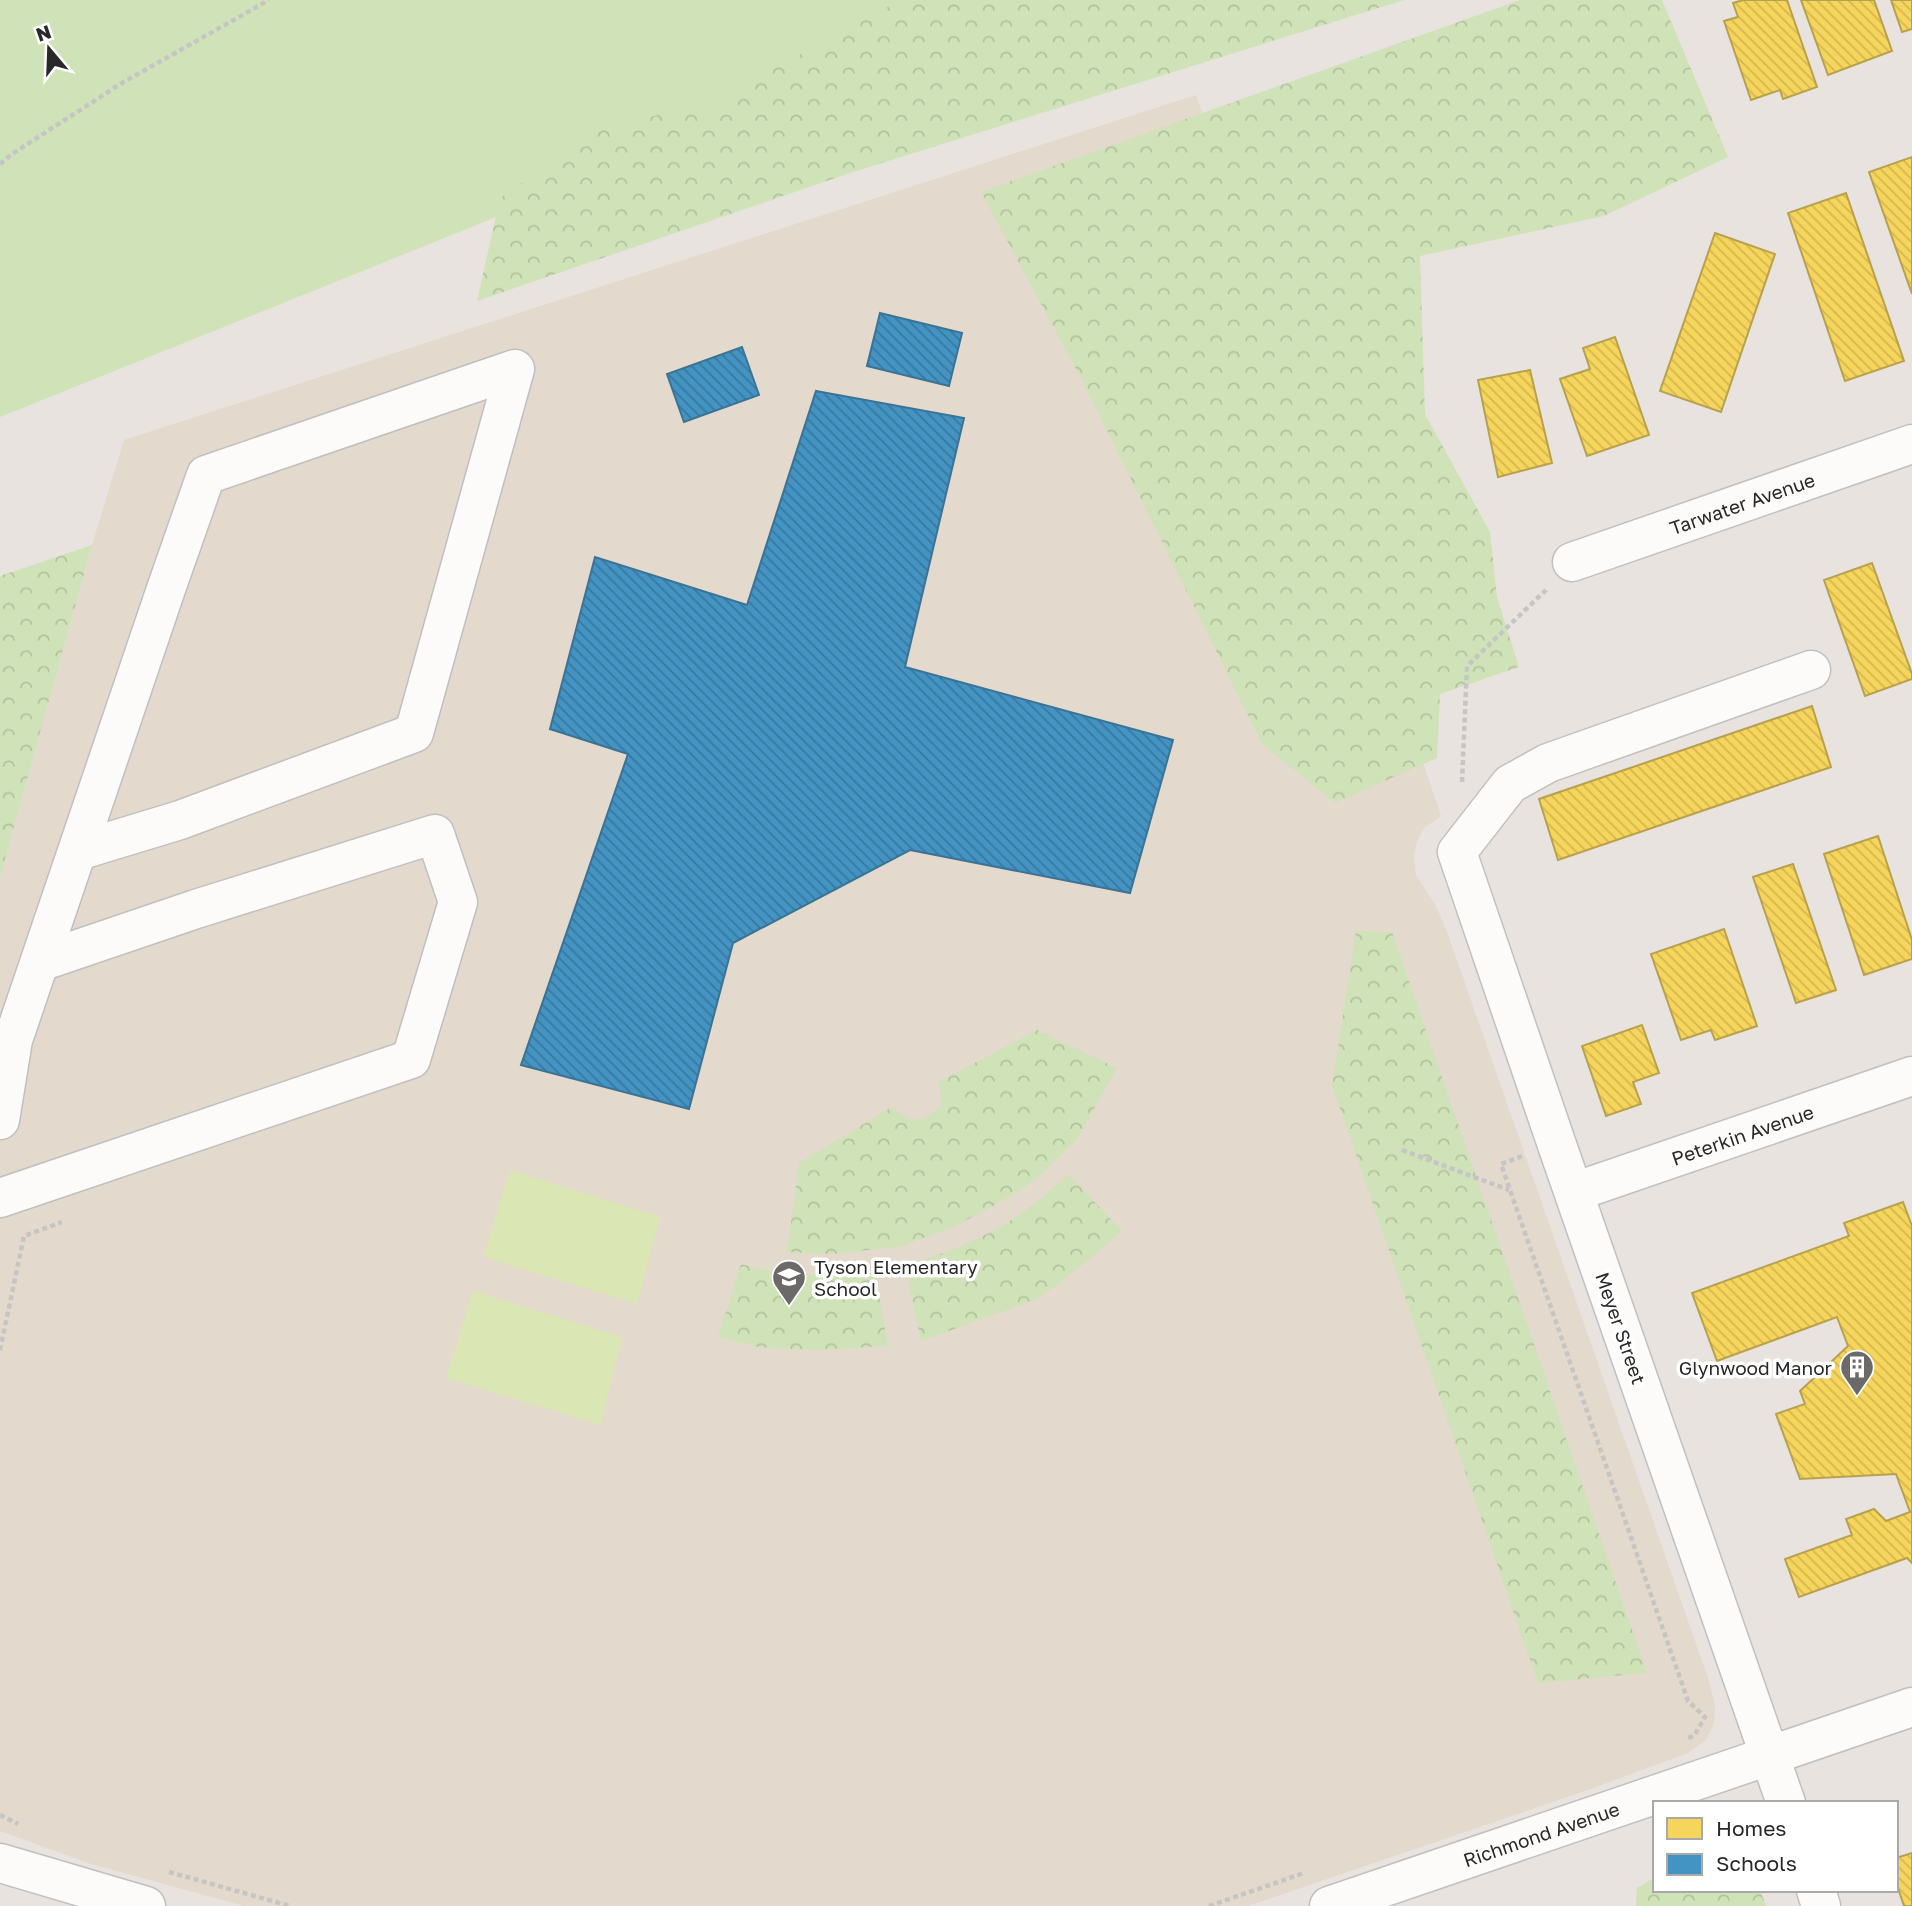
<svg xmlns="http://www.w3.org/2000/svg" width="1912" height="1906" font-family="'Golos Text',sans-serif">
<defs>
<pattern id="forest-crowns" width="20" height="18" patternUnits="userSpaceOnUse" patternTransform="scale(1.75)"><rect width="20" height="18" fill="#d0e2b8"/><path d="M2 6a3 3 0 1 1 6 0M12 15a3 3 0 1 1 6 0" fill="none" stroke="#b3c29e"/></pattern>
<pattern id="homes-back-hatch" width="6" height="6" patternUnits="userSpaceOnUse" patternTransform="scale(1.75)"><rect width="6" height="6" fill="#f6d55c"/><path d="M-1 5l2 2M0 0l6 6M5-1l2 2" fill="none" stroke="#d3b750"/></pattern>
<pattern id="schools-back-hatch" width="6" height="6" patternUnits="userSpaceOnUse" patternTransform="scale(1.75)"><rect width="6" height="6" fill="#4393c3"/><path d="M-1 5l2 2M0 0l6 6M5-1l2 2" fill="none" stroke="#38789e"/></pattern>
</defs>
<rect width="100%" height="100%" fill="#e8e3de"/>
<path fill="#e3d9cc" d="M1196,95L1441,816L1424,828L1417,841L1414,856L1416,875L1436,906L1447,932L1709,1681L1715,1706L1714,1723L1706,1740L1688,1753L1588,1790L1248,1906H244L88,1863L0,1831V877L92,545L124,440Z"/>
<path fill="#d0e2b8" d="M0,0H926L879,63L0,417Z"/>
<path fill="url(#forest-crowns)" d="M898,0H1404L853,172L477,301L500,198L601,129L675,111L734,106L753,80L895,3Z
M1520,0H1662L1728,157L1604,216L1420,256L1425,414L1490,532L1497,597L1519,667L1440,694L1437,758L1335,803L1262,744L1084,384L981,192Z
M92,545L0,877V576Z
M1356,931L1392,932L1647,1673L1538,1683L1332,1085Z
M1037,1030L1117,1068L1077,1139L1035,1180L997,1204L955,1226L903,1246L833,1254L787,1252L799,1163L892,1107C912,1123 919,1124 940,1107L942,1096L938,1082Z
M1068,1174L1122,1231L1085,1263L1039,1298L921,1341L905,1265C952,1252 996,1234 1034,1204C1046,1195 1057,1184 1068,1174Z
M741,1264C785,1277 829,1276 875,1272L888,1346L814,1350L759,1347L718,1337Z
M1655,1877V1890H1760L1766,1906H1636L1637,1888Z"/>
<path fill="#dbe6b5" d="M510,1170L660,1217L637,1304L483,1257Z
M473,1291L622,1337L600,1425L446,1378Z"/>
<path fill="url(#homes-back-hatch)" stroke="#b8a14d" stroke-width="2" d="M1743,0H1787L1817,87L1783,99L1780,90L1751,100L1724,21L1738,17L1733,3Z
M1801,0H1874L1892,51L1828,75Z
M1891,0H1912V29L1902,32Z
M1912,157V294L1869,172Z
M1846,193L1904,361L1845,381L1788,213Z
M1715,233L1775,254L1721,412L1660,391Z
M1615,337L1649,435L1587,456L1560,379L1590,369L1583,348Z
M1530,370L1552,463L1498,477L1478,380Z
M1872,563L1912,674V679L1865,696L1824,580Z
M1812,706L1831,767L1558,860L1539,799Z
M1878,836L1912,940V959L1864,975L1824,854Z
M1793,864L1836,990L1796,1003L1753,877Z
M1724,929L1757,1026L1715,1040L1711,1030L1681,1040L1651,954Z
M1642,1025L1659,1073L1633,1082L1641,1104L1606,1116L1582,1046Z
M1903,1202L1912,1226V1563L1907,1558L1799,1597L1785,1559L1852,1535L1846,1519L1874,1509L1886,1521L1910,1512L1896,1474L1800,1479L1776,1414L1805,1404L1800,1391L1848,1346L1837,1317L1717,1361L1692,1293L1849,1236L1844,1223Z
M1912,1853V1906H1904L1896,1882V1858Z"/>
<path fill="url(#schools-back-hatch)" stroke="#3b7395" stroke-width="2" d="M880,313L962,333L949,386L867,366Z
M742,347L759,395L684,422L667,374Z
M816,391L964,418L905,667L1173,740L1130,893L910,850L733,943L689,1109L521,1065L628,754L550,729L595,557L747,605Z"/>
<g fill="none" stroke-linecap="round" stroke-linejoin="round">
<g stroke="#c1c0c0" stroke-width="41">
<g id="minor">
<path id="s1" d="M1572,562L1912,444"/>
<path d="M0,1120L13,1040L166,589L206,475L515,369L414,733L180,820L78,851"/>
<path id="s2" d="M1574,1192L1912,1076"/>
<path d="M0,1198L411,1059L458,902L435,834L196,909L40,962"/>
<path d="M1786,1803L1557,1145L1457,852L1510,784L1548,763L1811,670"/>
<path d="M0,1863L146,1906"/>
<path d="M1816,1890L1821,1906"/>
<path id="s3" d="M1329,1906L1912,1707"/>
</g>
</g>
<path stroke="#c6c5c5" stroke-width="4.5" stroke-dasharray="5 3.5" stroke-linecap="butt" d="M0,164L12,154L122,83L269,0
M1462,782L1467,666L1546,590
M1402,1150L1509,1190
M1522,1156L1501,1164L1688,1701L1705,1717L1694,1736L1688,1738
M0,1350L24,1236L62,1222
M0,1815L18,1824
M169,1872L290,1906
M1209,1906L1304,1873"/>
<use href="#minor" stroke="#fcfbfa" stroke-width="38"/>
</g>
<defs>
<g id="school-pin" transform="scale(1.75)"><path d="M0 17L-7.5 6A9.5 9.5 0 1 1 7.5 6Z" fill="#6c6a68" stroke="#fff"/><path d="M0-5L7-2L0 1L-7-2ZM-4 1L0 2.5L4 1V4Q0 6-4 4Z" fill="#fff"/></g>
<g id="building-pin" transform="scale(1.75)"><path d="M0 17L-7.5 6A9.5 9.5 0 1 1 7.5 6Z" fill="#6c6a68" stroke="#fff"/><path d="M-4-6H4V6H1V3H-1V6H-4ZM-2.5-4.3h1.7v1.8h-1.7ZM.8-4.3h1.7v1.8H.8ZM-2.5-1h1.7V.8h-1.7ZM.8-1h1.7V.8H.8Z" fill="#fff"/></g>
</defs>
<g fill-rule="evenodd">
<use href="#school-pin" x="789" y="1277"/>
<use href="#building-pin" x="1857" y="1367"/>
</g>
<g text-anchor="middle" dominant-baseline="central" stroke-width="7" stroke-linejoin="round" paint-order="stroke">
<g font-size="19" fill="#292929" stroke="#fff">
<text stroke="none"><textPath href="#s1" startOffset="180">Tarwater Avenue</textPath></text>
<text stroke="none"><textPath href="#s2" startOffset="178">Peterkin Avenue</textPath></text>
<text transform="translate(1621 1328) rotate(71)">Meyer Street</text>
<text stroke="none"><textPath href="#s3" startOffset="224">Richmond Avenue</textPath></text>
</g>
<g font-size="19" fill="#292929" stroke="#fff" text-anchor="start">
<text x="814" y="1266">Tyson Elementary<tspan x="814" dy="22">School</tspan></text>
<text x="1832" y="1367" text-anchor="end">Glynwood Manor</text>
</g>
</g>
<rect x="1653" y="1801" width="245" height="91" fill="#ffffff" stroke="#a9a9a9" stroke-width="2"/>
<rect x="1667" y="1818" width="35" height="21" fill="#f6d55c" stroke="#a9a9a9" stroke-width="2"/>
<text x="1716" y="1836" font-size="21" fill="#292929">Homes</text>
<rect x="1667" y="1854" width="35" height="21" fill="#4393c3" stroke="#a9a9a9" stroke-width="2"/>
<text x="1716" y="1871" font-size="21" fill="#292929">Schools</text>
<g transform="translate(49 49) rotate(341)" stroke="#ffffff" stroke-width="5" paint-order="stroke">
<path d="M0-5L12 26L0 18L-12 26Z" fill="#292929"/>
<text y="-10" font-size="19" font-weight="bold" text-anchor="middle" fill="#292929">N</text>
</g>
</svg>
